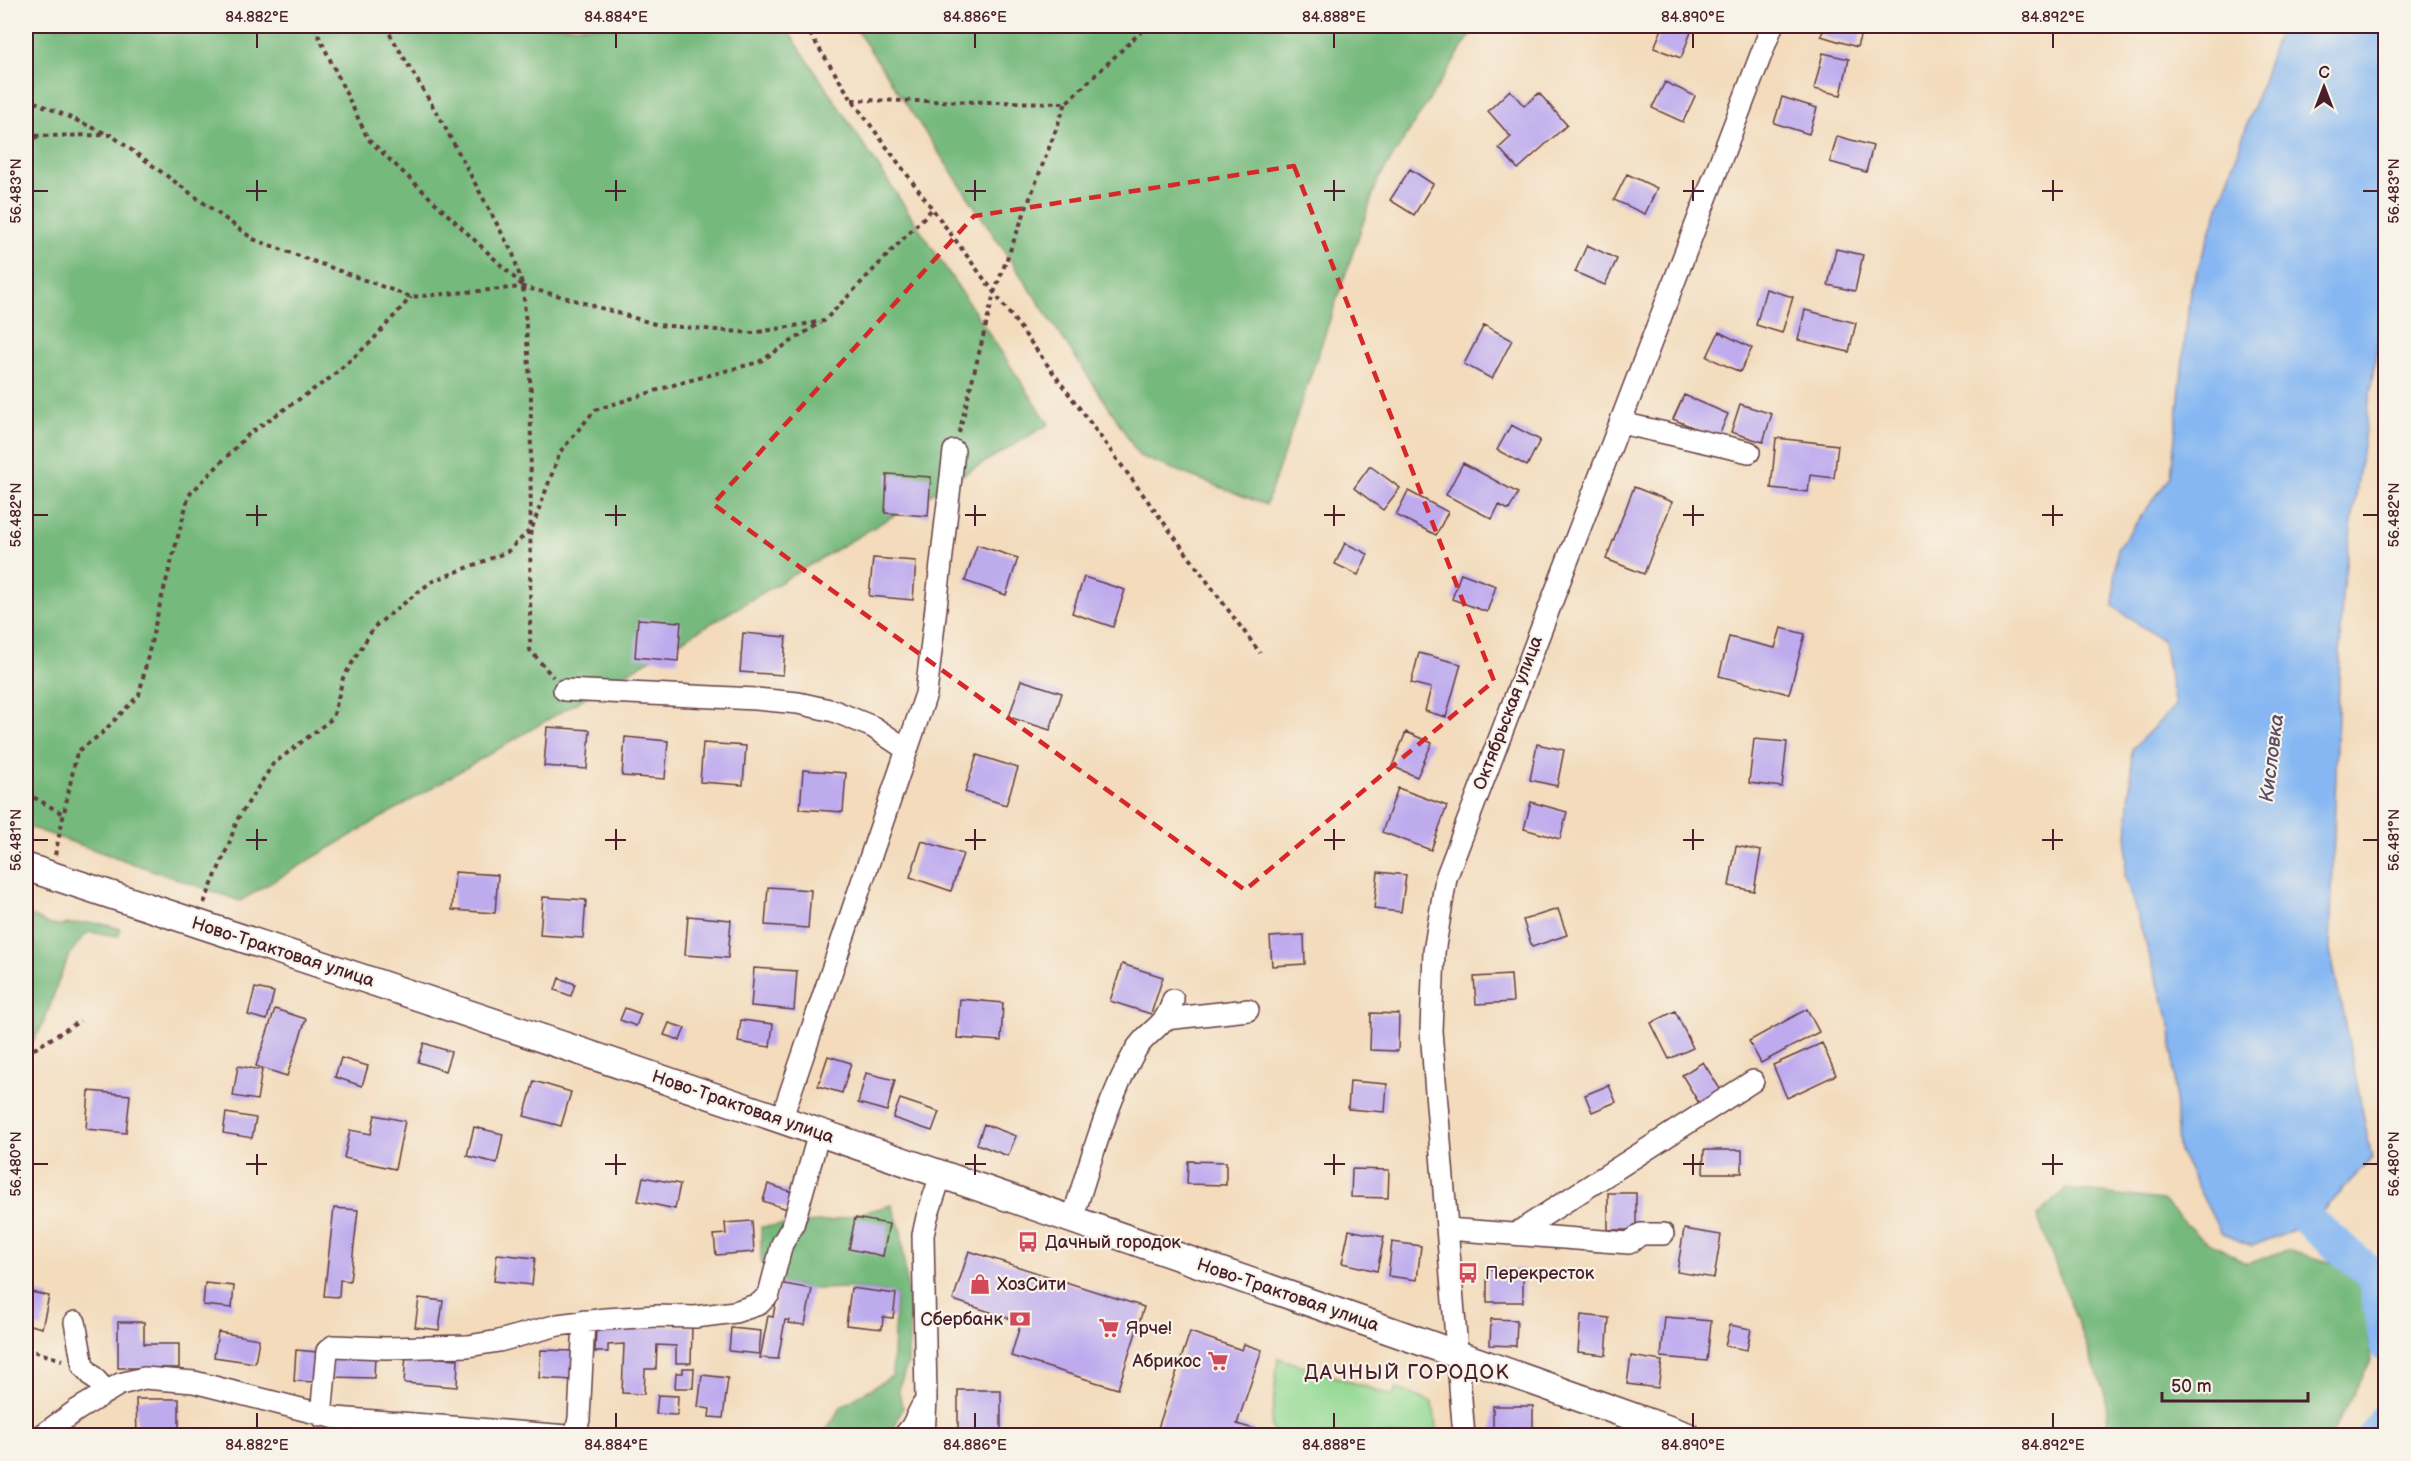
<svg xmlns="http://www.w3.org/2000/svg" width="2411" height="1461" font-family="'Balsamiq Sans',sans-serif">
<rect width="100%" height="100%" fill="#f7f3e8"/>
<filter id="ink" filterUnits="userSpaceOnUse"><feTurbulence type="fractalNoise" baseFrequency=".0167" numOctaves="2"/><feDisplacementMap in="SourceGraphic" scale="12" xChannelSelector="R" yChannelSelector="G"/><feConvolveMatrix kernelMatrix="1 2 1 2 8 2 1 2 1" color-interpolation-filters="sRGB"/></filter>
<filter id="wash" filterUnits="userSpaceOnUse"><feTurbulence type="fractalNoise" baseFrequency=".008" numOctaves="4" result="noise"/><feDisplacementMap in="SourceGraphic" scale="24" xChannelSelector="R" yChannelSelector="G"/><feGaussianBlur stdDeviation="1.35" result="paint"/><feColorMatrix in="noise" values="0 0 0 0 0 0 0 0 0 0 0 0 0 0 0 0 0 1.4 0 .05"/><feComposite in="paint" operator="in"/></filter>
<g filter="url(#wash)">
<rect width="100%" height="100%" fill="#f3dbbc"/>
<path fill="#93d993" stroke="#6e7c5f" stroke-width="1.5" d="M1278,1358L1393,1396L1396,1388L1433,1403L1437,1435H1276L1271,1427Z"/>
<path fill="#76b97d" stroke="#606c54" stroke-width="1.5" d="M26,26H785L1049,424L240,901L26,826Z
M854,26H1476L1378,180L1266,505L1139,456L1116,418Z
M26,914C35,915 43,924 52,925C82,925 89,918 120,929L119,936L89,932C52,962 57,1018 26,1049Z
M2066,1189L2162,1200L2197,1235L2247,1264L2286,1250L2359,1270L2371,1360L2332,1435H2109L2105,1394L2037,1216Z
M892,1205L901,1231L910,1317L908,1363L898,1389L903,1407L891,1435H841L826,1430L841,1407L892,1376L896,1294L851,1288L812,1289L779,1283L761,1261V1227L832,1221Z"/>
<path fill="#86b7f2" stroke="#686b8e" stroke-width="1.5" d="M2281,26H2385L2386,282L2342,593L2330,950L2372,1158L2311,1223L2252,1246L2221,1233L2178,1149L2171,1026L2125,876L2132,749L2175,706L2163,641L2113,606L2117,549L2171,476L2190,291Z"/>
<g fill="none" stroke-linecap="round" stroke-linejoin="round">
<path stroke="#86b7f2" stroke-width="34" d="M2290,1183L2294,1203L2311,1223L2366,1269L2375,1280L2386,1345
M2374,1436L2386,1419"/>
</g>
<g id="blocks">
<path fill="#beabee" d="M1663,26L1693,27L1681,58L1654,48Z
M1825,26H1863L1857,47L1821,36Z
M1823,53L1849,59L1841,95L1814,89Z
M1665,82L1695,96L1683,122L1652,108Z
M1510,90L1524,106L1539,93L1567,125L1518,169L1499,148L1511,137L1488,111Z
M1782,97L1817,108L1809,134L1774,123Z
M1837,136L1873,146L1866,172L1830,162Z
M1410,169L1433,184L1414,215L1390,200Z
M1627,174L1657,188L1645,214L1614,200Z
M1587,245L1617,259L1605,285L1575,272Z
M1836,249L1863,255L1855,291L1828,285Z
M1766,289L1793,297L1782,333L1756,325Z
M1805,310L1856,323L1849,352L1798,340Z
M1484,325L1512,340L1492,379L1464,364Z
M1719,332L1752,348L1740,372L1707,357Z
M1684,395L1728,414L1718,438L1673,419Z
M1740,404L1772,414L1763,442L1731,432Z
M1511,425L1540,440L1527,466L1497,450Z
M1776,438L1838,445L1834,478L1810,475L1808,492L1771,488Z
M1463,463L1518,493L1509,510L1499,505L1492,519L1446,495Z
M1370,466L1400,488L1383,510L1354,488Z
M887,474L931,477L928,516L885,513Z
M1634,487L1672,502L1644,574L1606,559Z
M1408,491L1448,512L1436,535L1396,515Z
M1345,543L1368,554L1358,575L1335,564Z
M977,545L1018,558L1006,595L965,581Z
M873,558L916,561L913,600L869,596Z
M1461,573L1496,586L1487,612L1452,599Z
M1084,577L1125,590L1113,627L1072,613Z
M638,619L681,622L678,661L635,657Z
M1781,628L1805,634L1789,694L1719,676L1729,637L1775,648Z
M743,633L786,637L783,675L740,672Z
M1419,653L1461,664L1446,717L1425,711L1431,688L1411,683Z
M1021,680L1062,693L1050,730L1009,717Z
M547,727L590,730L587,769L544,766Z
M1406,732L1432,743L1417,777L1392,766Z
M625,737L668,741L665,779L622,776Z
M1754,739L1787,742L1782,787L1749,783Z
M703,743L746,746L743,785L700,782Z
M1537,744L1564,750L1557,786L1530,780Z
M977,755L1018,768L1006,805L965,792Z
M803,770L846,773L843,812L800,809Z
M1398,788L1447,806L1431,850L1382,832Z
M1531,802L1567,812L1560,839L1524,829Z
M922,841L963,854L951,891L910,877Z
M1736,846L1761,851L1754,891L1729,886Z
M455,872L498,875L495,913L452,910Z
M1378,872L1406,875L1401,912L1374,909Z
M768,887L811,890L808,928L765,925Z
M543,897L586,900L583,938L540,935Z
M1558,909L1567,935L1532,947L1523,920Z
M688,916L731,920L728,958L685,955Z
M1304,935L1305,964L1272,966L1270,937Z
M1122,964L1163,977L1151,1014L1110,1001Z
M754,968L797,971L794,1010L751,1006Z
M1511,975L1513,1002L1476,1004L1474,977Z
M559,978L575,984L571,996L555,990Z
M255,988L274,992L267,1020L248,1015Z
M960,999L1003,1003L1001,1041L957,1038Z
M625,1008L641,1014L636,1026L620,1020Z
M275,1009L306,1019L287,1076L256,1066Z
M1807,1009L1819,1032L1761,1063L1749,1041Z
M1675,1011L1693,1048L1669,1059L1651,1023Z
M1371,1013L1399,1014L1398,1051L1370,1050Z
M741,1020L773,1024L770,1047L738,1042Z
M669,1023L685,1028L680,1040L664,1035Z
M424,1043L451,1052L445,1071L418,1062Z
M1822,1043L1836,1075L1787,1098L1773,1065Z
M828,1056L851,1063L842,1093L818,1086Z
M341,1058L368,1066L362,1086L335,1077Z
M1703,1062L1722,1092L1700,1105L1682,1075Z
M238,1066L262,1070L257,1100L233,1096Z
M866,1073L895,1080L887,1111L858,1103Z
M534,1081L571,1092L561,1126L524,1116Z
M1350,1081L1387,1084L1385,1112L1348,1109Z
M1609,1085L1616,1102L1592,1112L1585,1095Z
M89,1091L130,1095L126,1133L86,1129Z
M900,1099L939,1112L932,1131L893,1118Z
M226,1113L256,1118L252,1138L223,1133Z
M375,1115L405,1121L395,1169L344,1158L350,1130L371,1134Z
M984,1124L1016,1136L1008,1156L977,1144Z
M474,1127L503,1134L497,1163L467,1156Z
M1704,1150H1742V1173H1703Z
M1188,1161L1226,1162V1185L1187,1184Z
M1352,1169L1389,1170L1388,1198L1351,1197Z
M643,1177L680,1184L675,1209L638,1201Z
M768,1184L795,1193L790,1210L763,1201Z
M1608,1193H1636V1230H1608Z
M334,1208L358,1210L350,1281L340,1280L339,1297L324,1296Z
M855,1218L889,1224L883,1256L849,1249Z
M752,1221L754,1252L716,1255L714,1235L726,1234L725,1223Z
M1684,1229L1721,1235L1714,1278L1677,1272Z
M1349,1230L1384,1237L1377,1271L1342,1263Z
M1392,1242L1421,1246L1417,1280L1388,1276Z
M969,1251L1144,1307L1118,1389L1011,1356L1021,1322L953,1300Z
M497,1254L535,1258L532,1285L494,1281Z
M1487,1269H1523V1302H1487Z
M205,1283L234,1286L232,1308L203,1305Z
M779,1283L812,1289L805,1325L788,1323L789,1320H785L778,1359L760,1358L768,1316L773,1317Z
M851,1288L896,1294L893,1318L883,1317L882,1329L846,1325Z
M26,1291L49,1296L42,1328L26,1324Z
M419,1298L443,1301L439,1330L415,1327Z
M1581,1315L1609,1318L1606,1355L1578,1352Z
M1665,1317L1711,1321L1707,1361L1661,1357Z
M1491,1319L1517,1320L1516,1346L1490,1345Z
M118,1322H144V1344H179V1368H118Z
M596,1325L692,1327L691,1363H676V1346L657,1345L656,1369H645L644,1394L622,1393L624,1344L608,1345V1352H595Z
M1730,1325L1751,1329L1747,1350L1725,1346Z
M731,1328L761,1331L759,1354L729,1351Z
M218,1332L259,1339L255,1363L214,1357Z
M1190,1332L1242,1350L1244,1344L1262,1350L1237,1424L1254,1429L1252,1436H1169L1157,1431Z
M296,1350L317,1352L316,1382L294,1381Z
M541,1350L574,1351L573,1380L539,1378Z
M406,1353L424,1357L458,1359L457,1387L404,1383Z
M331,1355L375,1356L374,1378L331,1377Z
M1631,1356L1662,1361L1658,1388L1627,1384Z
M683,1368H694L693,1388H675L676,1373H683Z
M702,1375L728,1378L723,1418L709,1417L710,1409L698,1407Z
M958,1390H1001V1436H958Z
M658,1395L678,1396L677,1415L656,1414Z
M136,1399H179V1436H137Z
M1493,1406H1533V1435H1493Z"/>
</g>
</g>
<g filter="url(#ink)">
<use href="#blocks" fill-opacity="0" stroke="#633b41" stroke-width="1.5"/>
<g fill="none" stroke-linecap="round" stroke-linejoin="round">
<g stroke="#633b41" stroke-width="24">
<path id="minor" d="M1621,423L1749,452
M564,690L756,699L798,703L834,711L873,727L906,749
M1165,1019L1248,1010
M781,1120L926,694L954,451
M1072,1220C1090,1164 1106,1103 1135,1051C1147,1030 1166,1028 1173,1000
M1447,1229L1629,1243L1641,1234H1663
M1515,1234L1753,1081
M75,1322L83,1366L107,1392
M321,1416L327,1351L333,1346L386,1348L468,1346L499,1341L558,1325L606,1319L656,1316L695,1317L735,1312L759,1304L769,1294L782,1244L793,1225L819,1133
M41,1436L77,1410L120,1384L144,1378L194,1382L336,1418L568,1436
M575,1436L579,1419L584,1321
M904,1436L912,1426L922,1406
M924,1436L926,1398L923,1235L927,1217L941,1175
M1464,1436L1431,1031L1434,952L1446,878L1772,26"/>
</g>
<g stroke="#633b41" stroke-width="30">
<path id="major" d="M26,867C582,1049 1136,1239 1687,1436"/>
</g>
<path stroke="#633b41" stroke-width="4" stroke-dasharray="4.5 4.5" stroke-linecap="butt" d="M314,26L368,139L522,285
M385,26L441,120L513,254L523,287L531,393L530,650L553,677
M805,26L852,100L1260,653
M26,98L107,134
M852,100L1066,103L1147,26
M26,136L111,135L253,239L411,297L523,287L564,297L658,325L752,333L824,321L932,209
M26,143L38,136
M959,433L994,293L1066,103
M26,793L65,815
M55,855L77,752L101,734L139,695L159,608L189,495L250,433L330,378L371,342L411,297
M204,903L229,844L237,820L273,764L333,718L343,678L374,627L431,582L507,552L532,528L560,452L595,410L680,383L759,362L820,323
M26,1054L80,1021
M26,1349L62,1360"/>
<use href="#minor" stroke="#fff" stroke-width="21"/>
<use href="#major" stroke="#fff" stroke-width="27"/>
</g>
</g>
<path fill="none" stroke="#d62828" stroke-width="4.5" stroke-dasharray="12 8" stroke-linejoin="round" d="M1294,166L1494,681L1245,890L713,504L974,216Z"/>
<path fill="none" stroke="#4a1f2b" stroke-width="2" d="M257,33V48M616,33V48M975,33V48M1334,33V48M1693,33V48M2053,33V48M257,180V201M616,180V201M975,180V201M1334,180V201M1693,180V201M2053,180V201M33,191H48M246,191H267M605,191H626M965,191H986M1324,191H1345M1683,191H1704M2042,191H2063M2363,191H2378M257,505V526M616,505V526M975,505V526M1334,505V526M1693,505V526M2053,505V526M33,515H48M246,515H267M605,515H626M965,515H986M1324,515H1345M1683,515H1704M2042,515H2063M2363,515H2378M257,829V850M616,829V850M975,829V850M1334,829V850M1693,829V850M2053,829V850M33,840H48M246,840H267M605,840H626M965,840H986M1324,840H1345M1683,840H1704M2042,840H2063M2363,840H2378M257,1154V1175M616,1154V1175M975,1154V1175M1334,1154V1175M1693,1154V1175M2053,1154V1175M33,1164H48M246,1164H267M605,1164H626M965,1164H986M1324,1164H1345M1683,1164H1704M2042,1164H2063M2363,1164H2378M257,1413V1428M616,1413V1428M975,1413V1428M1334,1413V1428M1693,1413V1428M2053,1413V1428"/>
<defs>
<g id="bus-bare" transform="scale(1.62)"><path d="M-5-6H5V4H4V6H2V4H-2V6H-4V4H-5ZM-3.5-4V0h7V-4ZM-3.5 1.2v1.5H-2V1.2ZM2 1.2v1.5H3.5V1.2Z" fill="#d1495b" stroke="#f7f3e8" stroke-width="2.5" paint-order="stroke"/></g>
<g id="shop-bare" transform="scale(1.62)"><path d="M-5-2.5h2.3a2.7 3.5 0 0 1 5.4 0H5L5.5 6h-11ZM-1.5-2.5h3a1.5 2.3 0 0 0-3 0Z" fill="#d1495b" stroke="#f7f3e8" stroke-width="2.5" paint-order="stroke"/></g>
<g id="bank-bare" transform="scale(1.62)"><path d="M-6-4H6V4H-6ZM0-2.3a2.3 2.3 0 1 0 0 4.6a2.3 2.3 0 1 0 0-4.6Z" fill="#d1495b" stroke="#f7f3e8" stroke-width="2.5" paint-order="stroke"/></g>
<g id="supermarket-bare" transform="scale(1.62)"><path d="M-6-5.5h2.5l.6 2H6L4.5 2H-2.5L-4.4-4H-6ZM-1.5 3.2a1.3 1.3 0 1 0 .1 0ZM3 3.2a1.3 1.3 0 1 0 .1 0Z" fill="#d1495b" stroke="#f7f3e8" stroke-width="2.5" paint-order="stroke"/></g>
</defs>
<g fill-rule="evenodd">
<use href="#bus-bare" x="1028" y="1242"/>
<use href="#bus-bare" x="1468" y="1273"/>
<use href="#shop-bare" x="980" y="1284"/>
<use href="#bank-bare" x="1020" y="1319"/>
<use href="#supermarket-bare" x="1109" y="1328"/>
<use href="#supermarket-bare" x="1218" y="1361"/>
</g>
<g text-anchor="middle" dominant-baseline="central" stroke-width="4.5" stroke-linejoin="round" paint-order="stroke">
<g font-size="18" fill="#4a1f2b" stroke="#f7f3e8">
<text transform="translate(1508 713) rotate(-69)">Октябрьская улица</text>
<text transform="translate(283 952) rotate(18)">Ново-Трактовая улица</text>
<text transform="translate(743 1107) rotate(19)">Ново-Трактовая улица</text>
<text transform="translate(1288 1295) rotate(19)">Ново-Трактовая улица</text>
</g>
<g font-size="18" fill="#4a1f2b" stroke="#f7f3e8" text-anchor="start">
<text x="1045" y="1242">Дачный городок</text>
<text x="1485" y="1273">Перекресток</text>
<text x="997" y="1284">ХозСити</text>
<text x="1003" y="1319" text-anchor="end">Сбербанк</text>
<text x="1126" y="1328">Ярче!</text>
<text x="1201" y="1361" text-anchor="end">Абрикос</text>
</g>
<g font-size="20" font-style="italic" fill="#5c4d67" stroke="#f7f3e8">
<text transform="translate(2272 758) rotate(-83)">Кисловка</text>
</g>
<g font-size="20" letter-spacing="1.5" fill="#4a1f2b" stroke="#f7f3e8">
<text x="1407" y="1373">ДАЧНЫЙ ГОРОДОК</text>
</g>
</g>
<rect width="2411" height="1461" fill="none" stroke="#f7f3e8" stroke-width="66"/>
<g transform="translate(2324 87)" stroke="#f7f3e8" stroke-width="4.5" paint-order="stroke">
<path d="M0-4.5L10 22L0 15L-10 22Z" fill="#4a1f2b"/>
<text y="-9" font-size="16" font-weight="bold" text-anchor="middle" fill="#4a1f2b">С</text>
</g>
<path d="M2162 1392v9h146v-9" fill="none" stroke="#4a1f2b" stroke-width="3"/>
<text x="2171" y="1392" font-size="18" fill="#4a1f2b" stroke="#f7f3e8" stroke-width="4.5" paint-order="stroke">50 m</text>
<rect x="33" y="33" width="2345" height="1395" fill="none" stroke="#4a1f2b" stroke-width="2"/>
<g font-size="15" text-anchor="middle" fill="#4a1f2b">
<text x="257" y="22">84.882°E</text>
<text x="616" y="22">84.884°E</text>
<text x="975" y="22">84.886°E</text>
<text x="1334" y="22">84.888°E</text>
<text x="1693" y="22">84.890°E</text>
<text x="2053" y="22">84.892°E</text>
<text transform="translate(16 191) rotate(-90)" y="5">56.483°N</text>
<text transform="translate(2394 191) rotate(-90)" y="5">56.483°N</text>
<text transform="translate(16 515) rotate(-90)" y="5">56.482°N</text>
<text transform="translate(2394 515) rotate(-90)" y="5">56.482°N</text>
<text transform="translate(16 840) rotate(-90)" y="5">56.481°N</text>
<text transform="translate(2394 840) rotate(-90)" y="5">56.481°N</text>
<text transform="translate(16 1164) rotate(-90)" y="5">56.480°N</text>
<text transform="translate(2394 1164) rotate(-90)" y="5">56.480°N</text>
<text x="257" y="1450">84.882°E</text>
<text x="616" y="1450">84.884°E</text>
<text x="975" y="1450">84.886°E</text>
<text x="1334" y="1450">84.888°E</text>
<text x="1693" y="1450">84.890°E</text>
<text x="2053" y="1450">84.892°E</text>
</g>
</svg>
